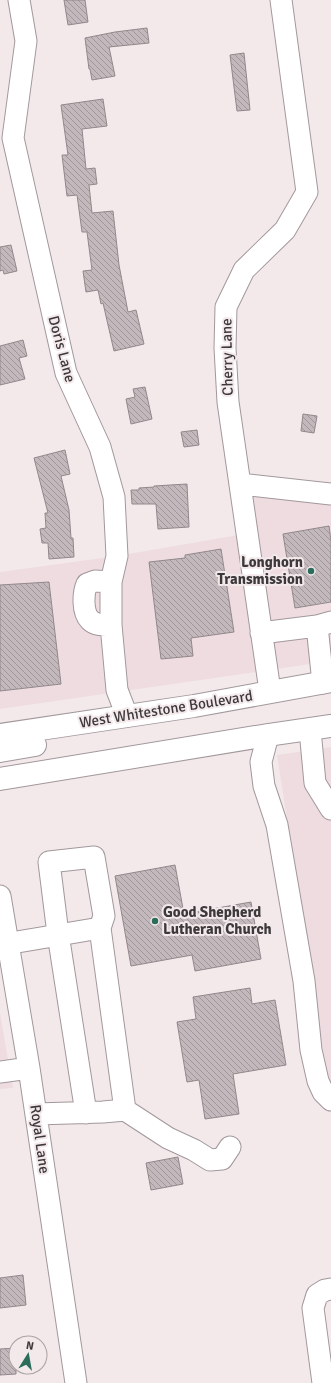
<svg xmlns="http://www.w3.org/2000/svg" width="331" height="1383" font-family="Signika,sans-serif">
<defs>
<pattern id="building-back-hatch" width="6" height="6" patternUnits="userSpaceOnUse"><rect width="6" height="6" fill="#c3b9bc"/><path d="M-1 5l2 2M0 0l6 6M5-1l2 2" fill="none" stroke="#a0979a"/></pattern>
</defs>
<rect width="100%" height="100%" fill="#f3e9eb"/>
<path fill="#efdce1" d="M331,483V661L0,709V572L117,556L238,535L234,499Z
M331,747V1083H328L277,755Z
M0,1013L13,1088L0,1089Z"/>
<path fill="url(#building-back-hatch)" stroke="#92888b" d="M64,0H85L88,22L68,25Z
M147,28L149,43L109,47L115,76L92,80L90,69H89L85,38L115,32Z
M244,53L250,110L237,111L230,55Z
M103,99L107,126L82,129L86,169L95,168L97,184L89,185L92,213L113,211L119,265L128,312L136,310L144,344L114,351L103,303L101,304L98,290L86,292L83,271L92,270L87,232H82L77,195L67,196L62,155H68L61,105Z
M11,245L17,271L4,274L3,270L0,271V247Z
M23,340L27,356L19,358L25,379L0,385V346Z
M145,387L152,419L131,424L126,399L135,397L133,389Z
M303,414L317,416L314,433L301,431Z
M197,430L199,445L184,447L181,432Z
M65,450L70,474L61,476L69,510L71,538H73L74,557L49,559L48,543H42L40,529L46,528L45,513H48L34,458Z
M187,484L189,527L158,529L156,504H132L131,490H139V488L154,487V486Z
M329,526L331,541V602L295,608L283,534Z
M221,549L234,632L191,638L193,656L161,659L149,562L185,558V555Z
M49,582L61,684L0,691V585Z
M175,865L184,914L251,902L261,959L195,971L192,955L131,966L115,876Z
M250,988L252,1004L275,1000L286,1065L233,1074L239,1114L205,1119L199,1080L187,1082L177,1022L196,1019L193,997Z
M178,1157L183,1184L151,1190L146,1163Z
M23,1275L26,1305L0,1308V1278Z
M16,1348V1374L0,1375V1349Z"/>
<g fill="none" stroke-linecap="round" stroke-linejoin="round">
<g stroke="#a2989b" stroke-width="23">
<path id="minor" d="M19,0L26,41L13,138L66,373L100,447L114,497L117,556L111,582V625L117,690L127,716
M240,484L331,494
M111,582L95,581L87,584C83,593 82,612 90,620C96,626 104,625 111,625
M317,626L323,683
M261,633L317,626L331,622
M270,691L228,402L225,348L226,307L244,270L285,230L307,192L281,0
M310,730L315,783L331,809
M268,735L261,762L264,786L277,825L304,981L311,1050L318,1081L323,1092L331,1100
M0,896L29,1068L76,1383
M0,945L100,928
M0,1072L29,1068
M86,1113L58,934L49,862L94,857L104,916L100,928L125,1110
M36,1114L103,1112L125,1110L168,1138L194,1150L210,1160L222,1159L230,1147
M323,1383L313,1308L317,1295L325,1290L331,1289"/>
</g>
<g stroke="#a2989b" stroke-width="24">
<path id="major" d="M0,735L194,706L331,681
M0,751L35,745
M0,779L268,735L331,726"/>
</g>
<use href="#minor" stroke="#fff" stroke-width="21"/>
<use href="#major" stroke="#fff" stroke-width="22"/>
</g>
<g fill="#2c6c5b" stroke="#f3e9eb" stroke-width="1.5">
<circle cx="311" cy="571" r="4"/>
<circle cx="155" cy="921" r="4"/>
</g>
<g text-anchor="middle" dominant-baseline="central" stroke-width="4" stroke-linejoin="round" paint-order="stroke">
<g font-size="15" fill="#3d393a" stroke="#f3e9eb">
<text transform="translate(62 349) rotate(75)">Doris Lane</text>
<text transform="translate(227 357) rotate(-91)">Cherry Lane</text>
<text transform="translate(166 709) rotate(-9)">West Whitestone Boulevard</text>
<text transform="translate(40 1139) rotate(82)">Royal Lane</text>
</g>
<g font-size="15" font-weight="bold" fill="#3d393a" stroke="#f3e9eb" text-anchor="end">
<text x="303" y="562">Longhorn<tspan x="303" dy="17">Transmission</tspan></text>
<text x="163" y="912" text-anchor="start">Good Shepherd<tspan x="163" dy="17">Lutheran Church</tspan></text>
</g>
</g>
<g transform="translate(28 1355) rotate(11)"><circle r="19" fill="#f3e9eb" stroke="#aaa3a4"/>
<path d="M0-3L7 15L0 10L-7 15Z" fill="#2c6c5b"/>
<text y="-6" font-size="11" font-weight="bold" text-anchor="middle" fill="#3d393a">N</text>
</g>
</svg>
